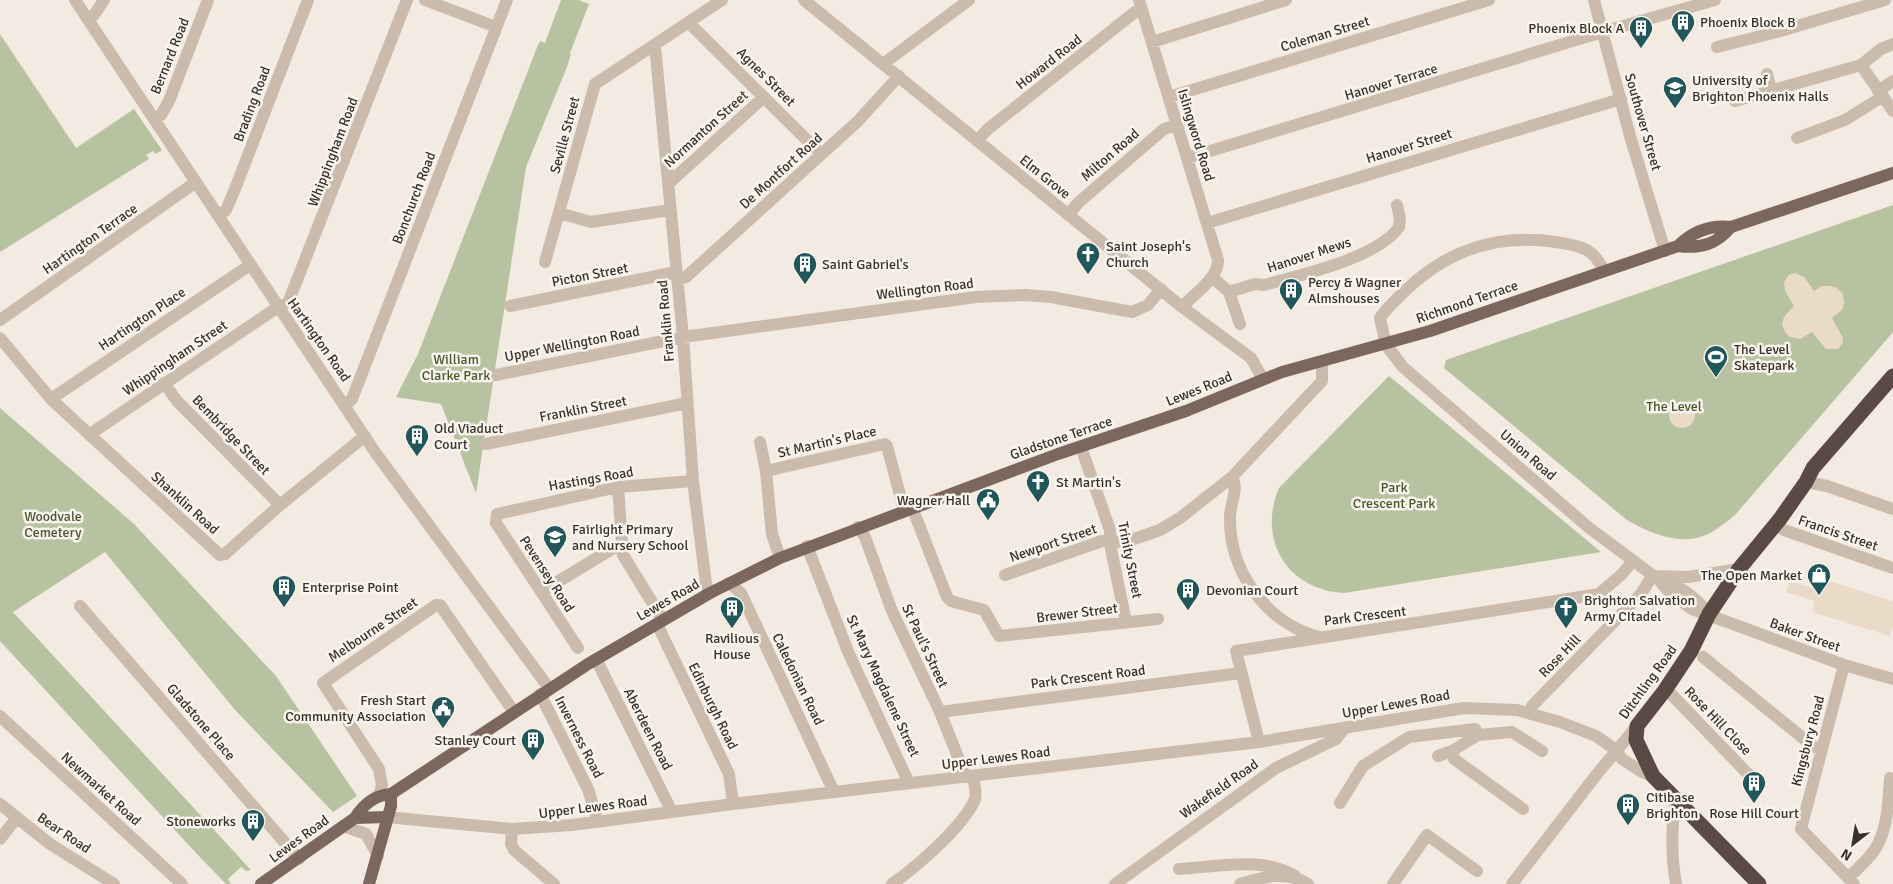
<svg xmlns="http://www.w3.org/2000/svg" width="1893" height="884" font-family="Signika,sans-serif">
<rect width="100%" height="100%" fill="#f3eae1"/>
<path fill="#b7c2a1" d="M561,0H579L589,4L570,53L567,52L571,54L567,67L526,167L476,493L441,404L396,397L418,354L536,50L540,41L545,43Z
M0,34L76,148L134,109L162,150L156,154L153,151L146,155L149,159L0,252Z
M1893,205V332L1735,515C1726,522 1717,530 1706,535C1680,546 1649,533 1627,520L1444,368L1446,360Z
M1389,376L1601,552L1344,593C1287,590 1257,539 1279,488Z
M0,408L134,524L276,676L357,796L333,812L236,711L105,552L13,612L251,870L246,871L241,867L228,879L231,884H226L196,853L0,641Z"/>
<path fill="#eadbc9" d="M1795,273L1804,277L1814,291L1822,286H1830L1837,288L1843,294L1844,303L1842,310L1832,318L1843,338L1842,344L1838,349H1826L1812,332L1800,339L1790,337L1785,332L1782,324L1784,317L1794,306L1785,291L1784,282L1789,275Z
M1669 415a13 13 0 1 1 26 0a13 13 0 1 1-26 0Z
M1822,579L1893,601V626L1890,636L1812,612L1815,601L1786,592L1790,581L1818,590Z"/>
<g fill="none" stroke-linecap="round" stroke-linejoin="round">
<path stroke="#cbbbad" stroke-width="12" d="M75,0L375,452L549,688
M425,0L496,27
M804,0L1182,307L1251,358L1263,379
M1139,0L1218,260C1219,278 1193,295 1182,307
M1594,0L1630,136L1665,251
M88,20L94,15L104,0
M689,23L821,154
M1152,42L1286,0
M655,46L683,337L693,481L706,584L710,593
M1717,47L1777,32L1885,0
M883,64L969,0
M1861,65L1893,111
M1767,74L1771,90
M1878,91L1893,81
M1169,97L1489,0
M1735,101L1861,65L1881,49L1893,44
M154,119L161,115L169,101L208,0
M1797,138L1845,120L1882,97
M977,141L988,129L1135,12L1142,10
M1187,158L1609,30L1715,0
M668,184L764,97
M559,213L591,222L670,210
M1068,215L1079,202L1164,129L1177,125
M219,216L226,210L235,189L308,0
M1207,223L1621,99
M545,262L595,84L722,0
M1604,271C1593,247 1580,246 1556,242C1498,233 1448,250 1406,290C1397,299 1387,307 1380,318L1386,345L1403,367L1588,527L1659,580L1671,594L1692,609L1844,665L1893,679
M1212,277L1229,292L1240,324
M677,280L686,277L857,122L899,76
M1229,292L1255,284L1264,285C1300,275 1378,258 1399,227L1400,219L1397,205
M510,306L676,272
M0,320L196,182
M0,338L51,399L220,555L225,554L280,505L365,436
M496,375L683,337L976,297L1025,295L1051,297L1132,312L1148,305L1161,289
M164,383L177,401L280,505
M51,399L250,265
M346,405L352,399L507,0
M90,436L96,430L278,307L288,303L407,0
M760,442L766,471
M486,444L687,403
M1081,447L1110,530L1111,549L1126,622
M1232,477C1239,489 1230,504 1230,517C1229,571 1266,623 1319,637
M1806,482L1827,486L1893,509
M618,487L623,555L663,620
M912,507L947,597L951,601L984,610L999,636L1158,619
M1775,524L1784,530L1893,568
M858,527L865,537L892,611L940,712L966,777
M807,546L849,654L909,783
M780,558L772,534L766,471L885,444L887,446L904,510
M1005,575L1102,541L1123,542L1134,539L1160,530L1180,518L1232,477L1322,381V362
M1652,576L1688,577L1739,569
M1659,580C1682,587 1693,595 1709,614
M729,583L741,593L834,792
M541,592L615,547L621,546
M80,606L299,859
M657,624L729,774L733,804
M578,648L496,523L497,514L618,487L693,481
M1703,657L1814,747L1822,749
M596,659L672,812
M1844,665L1801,829L1854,884
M1665,690L1672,695L1748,774
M540,694L588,789L598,822
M940,712L1241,673
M1531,712L1532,706L1641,594L1652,576
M0,716L182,884
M1259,742L1236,651L1599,594L1622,574L1632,562
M1438,756L1452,751
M379,795L382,785L379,769L323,683L436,605H440L514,712
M1340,803L1363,766L1409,737L1475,729L1478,735
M0,804L50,844L114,884
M1523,809L1454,759L1452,751L1478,735L1512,732L1542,751
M386,817L512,829L572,825L733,804L1259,742L1464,708L1517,710L1560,722L1596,736L1616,750L1622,759L1642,772L1653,776
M343,826L366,834L378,856
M512,829L511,844L514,850L554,884
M0,839L16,819
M1179,869C1216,867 1262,856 1295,876
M1848,878C1855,871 1863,864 1870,856C1888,836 1888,804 1890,778
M892,884C915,868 965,825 975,799C977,792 974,783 973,776
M1115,884L1276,768L1336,739L1344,729
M1240,884C1263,877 1287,870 1308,884
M1393,884L1427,835L1477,871
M1512,884L1597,774L1637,726
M1676,884C1671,855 1671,827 1676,799"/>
<path stroke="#7b675d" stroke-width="12" d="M1678,246C1701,249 1717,244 1731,227
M355,818L386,817
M261,884L355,818C363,805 375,795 391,794L588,664L710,593L780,558L1058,454L1186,411L1282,372L1430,331L1678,246C1693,231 1711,225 1731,227L1893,173
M369,884L391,806V794"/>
<path stroke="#5a4a43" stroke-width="15" d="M1759,884L1653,776L1636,740L1637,726L1665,690L1691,651L1709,614L1739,569L1780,519L1806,482L1813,468L1893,376"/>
</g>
<defs>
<g id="building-pin" transform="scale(1.25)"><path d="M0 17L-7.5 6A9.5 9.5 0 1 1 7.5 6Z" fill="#21565a" stroke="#faf4ee"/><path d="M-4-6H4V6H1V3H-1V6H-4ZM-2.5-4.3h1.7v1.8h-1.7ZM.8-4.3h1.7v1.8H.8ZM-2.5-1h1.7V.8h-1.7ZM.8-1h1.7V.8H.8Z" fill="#fff"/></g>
<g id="university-pin" transform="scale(1.25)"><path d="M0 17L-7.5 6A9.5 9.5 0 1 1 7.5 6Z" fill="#21565a" stroke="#faf4ee"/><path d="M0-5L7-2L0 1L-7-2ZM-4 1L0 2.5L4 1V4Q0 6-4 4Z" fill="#fff"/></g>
<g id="church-pin" transform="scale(1.25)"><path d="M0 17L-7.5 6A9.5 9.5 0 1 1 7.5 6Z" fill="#21565a" stroke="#faf4ee"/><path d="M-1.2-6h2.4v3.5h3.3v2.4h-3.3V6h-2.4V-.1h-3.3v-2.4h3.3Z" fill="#fff"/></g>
<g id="stadium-pin" transform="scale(1.25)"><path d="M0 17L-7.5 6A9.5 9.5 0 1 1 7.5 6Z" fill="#21565a" stroke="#faf4ee"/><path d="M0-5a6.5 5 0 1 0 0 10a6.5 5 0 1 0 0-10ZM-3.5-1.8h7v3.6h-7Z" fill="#fff"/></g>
<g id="civic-pin" transform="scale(1.25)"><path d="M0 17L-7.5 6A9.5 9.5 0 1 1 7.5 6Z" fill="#21565a" stroke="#faf4ee"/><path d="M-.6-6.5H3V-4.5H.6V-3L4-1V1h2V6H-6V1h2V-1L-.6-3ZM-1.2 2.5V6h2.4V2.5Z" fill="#fff"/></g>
<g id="school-pin" transform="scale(1.25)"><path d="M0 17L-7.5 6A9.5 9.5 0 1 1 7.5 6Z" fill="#21565a" stroke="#faf4ee"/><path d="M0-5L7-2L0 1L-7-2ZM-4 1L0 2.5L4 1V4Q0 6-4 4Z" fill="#fff"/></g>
<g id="shop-pin" transform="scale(1.25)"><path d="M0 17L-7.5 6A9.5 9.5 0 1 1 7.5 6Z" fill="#21565a" stroke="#faf4ee"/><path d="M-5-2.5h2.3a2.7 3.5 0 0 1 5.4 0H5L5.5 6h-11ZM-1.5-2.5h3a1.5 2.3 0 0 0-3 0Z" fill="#fff"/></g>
</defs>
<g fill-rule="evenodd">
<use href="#building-pin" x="1683" y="22"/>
<use href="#building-pin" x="1641" y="28"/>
<use href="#university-pin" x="1675" y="88"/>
<use href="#church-pin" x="1088" y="254"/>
<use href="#building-pin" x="805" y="264"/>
<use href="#building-pin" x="1291" y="290"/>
<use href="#stadium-pin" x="1716" y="357"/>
<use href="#building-pin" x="417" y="436"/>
<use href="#church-pin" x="1038" y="482"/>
<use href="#civic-pin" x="988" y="500"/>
<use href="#school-pin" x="555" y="537"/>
<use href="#shop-pin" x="1819" y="575"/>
<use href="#building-pin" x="284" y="587"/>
<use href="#building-pin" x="1188" y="590"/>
<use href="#building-pin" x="732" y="608"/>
<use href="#church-pin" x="1566" y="608"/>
<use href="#civic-pin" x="443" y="708"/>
<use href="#building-pin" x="533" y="740"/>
<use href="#building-pin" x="1754" y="783"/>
<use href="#building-pin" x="1628" y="805"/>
<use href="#building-pin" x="253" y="821"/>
</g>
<g text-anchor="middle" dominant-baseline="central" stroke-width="5" stroke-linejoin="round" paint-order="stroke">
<g font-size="14" fill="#3a302b" stroke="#faf4ee" text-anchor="start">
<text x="1700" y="22">Phoenix Block B</text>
<text x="1624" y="28" text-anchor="end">Phoenix Block A</text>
<text x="1692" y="80">University of<tspan x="1692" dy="16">Brighton Phoenix Halls</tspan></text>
<text x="1106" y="246">Saint Joseph's<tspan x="1106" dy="16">Church</tspan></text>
<text x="822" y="264">Saint Gabriel's</text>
<text x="1308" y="282">Percy &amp; Wagner<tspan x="1308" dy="16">Almshouses</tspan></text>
<text x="1734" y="349">The Level<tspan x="1734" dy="16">Skatepark</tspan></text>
<text x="434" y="428">Old Viaduct<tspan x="434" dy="16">Court</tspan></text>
<text x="1056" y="482">St Martin's</text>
<text x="970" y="500" text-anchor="end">Wagner Hall</text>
<text x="572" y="529">Fairlight Primary<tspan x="572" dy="16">and Nursery School</tspan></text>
<text x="1802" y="575" text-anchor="end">The Open Market</text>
<text x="302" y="587">Enterprise Point</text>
<text x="1206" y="590">Devonian Court</text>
<text x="1584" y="600">Brighton Salvation<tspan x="1584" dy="16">Army CItadel</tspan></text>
<text x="732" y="638" text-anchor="middle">Ravilious<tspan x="732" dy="16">House</tspan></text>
<text x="426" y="700" text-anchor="end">Fresh Start<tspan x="426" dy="16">Community Association</tspan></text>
<text x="516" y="740" text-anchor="end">Stanley Court</text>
<text x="1646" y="797">Citibase<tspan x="1646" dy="16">Brighton</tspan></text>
<text x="1754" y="813" text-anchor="middle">Rose Hill Court</text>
<text x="236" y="821" text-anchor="end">Stoneworks</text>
</g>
<g font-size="14" fill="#3a302b" stroke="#faf4ee">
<text transform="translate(1325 34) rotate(-17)">Coleman Street</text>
<text transform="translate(170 56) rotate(-68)">Bernard Road</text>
<text transform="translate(1049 62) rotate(-38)">Howard Road</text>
<text transform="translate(766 77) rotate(45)">Agnes Street</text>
<text transform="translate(1391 82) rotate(-17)">Hanover Terrace</text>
<text transform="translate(252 104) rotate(-69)">Brading Road</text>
<text transform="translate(1643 122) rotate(74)">Southover Street</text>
<text transform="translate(706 129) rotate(-42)">Normanton Street</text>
<text transform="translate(565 135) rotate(-75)">Seville Street</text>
<text transform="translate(1196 135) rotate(73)">Islingword Road</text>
<text transform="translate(1409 146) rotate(-17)">Hanover Street</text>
<text transform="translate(333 152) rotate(-69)">Whippingham Road</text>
<text transform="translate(1110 155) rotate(-41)">Milton Road</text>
<text transform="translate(781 171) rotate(-42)">De Montfort Road</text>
<text transform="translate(1045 177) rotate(39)">Elm Grove</text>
<text transform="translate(414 198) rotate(-69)">Bonchurch Road</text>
<text transform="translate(90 239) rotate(-35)">Hartington Terrace</text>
<text transform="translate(1309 255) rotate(-18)">Hanover Mews</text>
<text transform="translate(590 275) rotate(-11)">Picton Street</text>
<text transform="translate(925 289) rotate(-7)">Wellington Road</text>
<text transform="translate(1467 302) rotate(-19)">Richmond Terrace</text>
<text transform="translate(142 319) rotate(-34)">Hartington Place</text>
<text transform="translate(666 321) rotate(-95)">Franklin Road</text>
<text transform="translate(319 340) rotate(55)">Hartington Road</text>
<text transform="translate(572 344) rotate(-11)">Upper Wellington Road</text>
<text transform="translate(175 358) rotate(-34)">Whippingham Street</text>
<text transform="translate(1199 389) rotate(-22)">Lewes Road</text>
<text transform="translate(583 409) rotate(-11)">Franklin Street</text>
<text transform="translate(231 435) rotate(46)">Bembridge Street</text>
<text transform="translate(1061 438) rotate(-19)">Gladstone Terrace</text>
<text transform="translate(827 442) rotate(-13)">St Martin's Place</text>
<text transform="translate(1528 455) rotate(41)">Union Road</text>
<text transform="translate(591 479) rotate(-10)">Hastings Road</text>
<text transform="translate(185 503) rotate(42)">Shanklin Road</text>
<text transform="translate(1838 533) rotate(19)">Francis Street</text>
<text transform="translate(1053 543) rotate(-19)">Newport Street</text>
<text transform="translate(1130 560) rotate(79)">Trinity Street</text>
<text transform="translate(547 574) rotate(57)">Pevensey Road</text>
<text transform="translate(668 600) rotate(-30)">Lewes Road</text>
<text transform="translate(1077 613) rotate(-7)">Brewer Street</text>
<text transform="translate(1365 616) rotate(-7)">Park Crescent</text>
<text transform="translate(373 630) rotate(-34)">Melbourne Street</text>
<text transform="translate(1805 635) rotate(20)">Baker Street</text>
<text transform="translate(925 646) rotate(65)">St Paul's Street</text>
<text transform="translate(1560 656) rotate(-46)">Rose Hill</text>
<text transform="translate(1088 677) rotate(-7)">Park Crescent Road</text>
<text transform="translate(798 679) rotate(64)">Caledonian Road</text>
<text transform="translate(1648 682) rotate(-54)">Ditchling Road</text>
<text transform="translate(883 686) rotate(65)">St Mary Magdalene Street</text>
<text transform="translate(1396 704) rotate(-10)">Upper Lewes Road</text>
<text transform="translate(713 706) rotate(64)">Edinburgh Road</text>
<text transform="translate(1718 721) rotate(46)">Rose Hill Close</text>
<text transform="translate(201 722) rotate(49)">Gladstone Place</text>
<text transform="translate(648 729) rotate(63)">Aberdeen Road</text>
<text transform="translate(579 737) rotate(63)">Inverness Road</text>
<text transform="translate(1808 741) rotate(-75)">Kingsbury Road</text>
<text transform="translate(996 758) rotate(-7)">Upper Lewes Road</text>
<text transform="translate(101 789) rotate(42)">Newmarket Road</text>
<text transform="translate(1219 789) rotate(-35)">Wakefield Road</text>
<text transform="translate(593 807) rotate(-7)">Upper Lewes Road</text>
<text transform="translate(64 833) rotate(34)">Bear Road</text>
<text transform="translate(299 839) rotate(-36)">Lewes Road</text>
</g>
<g font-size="14" fill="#49572f" stroke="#faf4ee">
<text x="456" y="359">William<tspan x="456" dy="16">Clarke Park</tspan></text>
<text x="1674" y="406">The Level</text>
<text x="1394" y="487">Park<tspan x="1394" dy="16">Crescent Park</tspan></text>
<text x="53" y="516">Woodvale<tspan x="53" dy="16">Cemetery</tspan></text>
</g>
</g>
<g transform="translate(1853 844) rotate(211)" stroke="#faf4ee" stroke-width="4" paint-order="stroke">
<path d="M0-4L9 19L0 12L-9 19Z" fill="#3a302b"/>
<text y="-8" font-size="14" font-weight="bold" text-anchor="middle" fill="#3a302b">N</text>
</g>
</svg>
